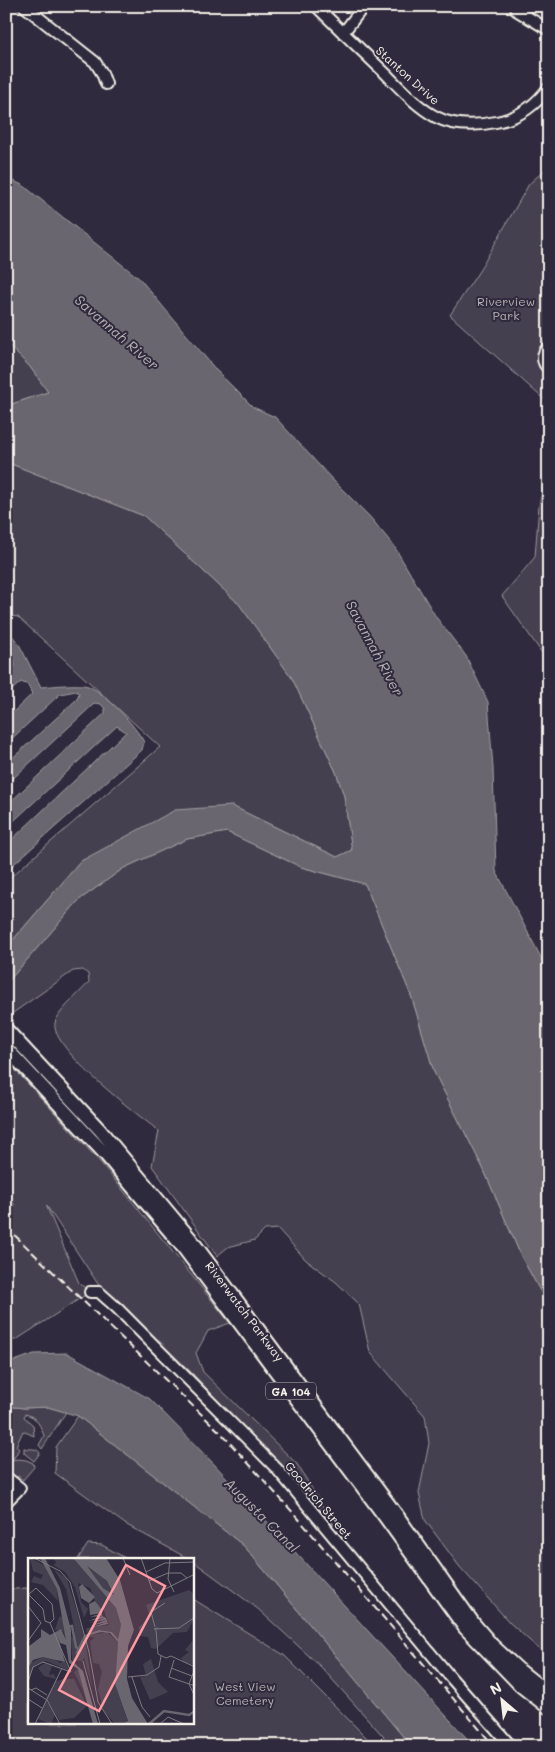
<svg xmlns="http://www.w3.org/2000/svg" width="555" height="1752" font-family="Mali,sans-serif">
<rect width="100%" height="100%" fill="#2f2a3d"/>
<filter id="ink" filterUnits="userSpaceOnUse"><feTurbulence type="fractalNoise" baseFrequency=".02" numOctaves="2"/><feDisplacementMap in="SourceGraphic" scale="10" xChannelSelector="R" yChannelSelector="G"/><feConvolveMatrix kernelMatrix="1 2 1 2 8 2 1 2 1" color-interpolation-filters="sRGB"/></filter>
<g filter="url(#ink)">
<path fill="#454050" stroke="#9c989c" d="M549,166V404L450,315L481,268L529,184Z
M6,343L30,367L48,392L6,406Z
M6,462L144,516L239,604L292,678L336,772L344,796L352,850L337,857L232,806L81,861L6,948V881L160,747L18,617L6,615Z
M549,464V663L502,596L535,557L539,505Z
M227,832L301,867L365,884L412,998L434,1072L483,1168L521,1256L549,1307V1658L510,1623L459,1566L425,1520L419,1493L429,1443L425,1416L370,1352L359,1304L336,1282L306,1260L278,1229L265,1230L255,1240L228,1247L217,1256L152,1166L159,1131C138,1115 50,1049 55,1023C58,1011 81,992 89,982L88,974L83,970L73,971L10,1015L6,1011V984L79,900L124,868L187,839Z
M6,1060L101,1163L230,1323L208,1331L196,1353L203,1372L297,1464L334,1525L192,1373L98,1284L46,1205L79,1283L90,1292L16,1340H6V1217L14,1205L6,1188Z
M6,1406L24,1408L48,1407L66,1412L42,1449L39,1445L44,1436C41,1426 36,1416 25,1414L24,1417L33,1425L34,1436L23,1431L16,1446L19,1449L14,1458L6,1459Z
M78,1416L244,1546L411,1746H392L321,1667L258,1609L193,1561L192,1560L189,1559L125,1524L55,1473L56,1447Z
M24,1448C30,1450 36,1447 40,1453L34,1461L24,1453Z
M18,1459L26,1460L33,1463L34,1467L23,1480L18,1476L16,1478L6,1470V1461Z
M88,1544L102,1545L127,1559H78Z
M26,1588L29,1589V1723H192L193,1599L284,1655L375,1746H6V1590Z"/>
<path fill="#6a6670" stroke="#a19ea0" d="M6,177L24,186L140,279L216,370L253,407L275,417L330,477L370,517L394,546L436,617L466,656L488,702L493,768L496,871L549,973V1307L521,1256L483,1168L434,1072L412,998L365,884L301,867L227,832L187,839L124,868L79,900L6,984V948L81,861L175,810L232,806L337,857L352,850L344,796L336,772L292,678L239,604L144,516L6,462V406L48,392L30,367L6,343Z
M6,627L20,646L41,687C51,686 79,683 88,686C105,692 136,727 144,742L142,750L6,871V845L126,732L117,726L6,828V806L105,713V709L101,704L95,703L6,785V764L77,699L79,693L76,691L60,694L6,744V719L32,694L28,685L21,682L6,695V674L15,666L13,656L6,652Z
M6,1188L14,1205L6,1221Z
M67,1353L150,1399L215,1465L474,1746H411L244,1546L78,1416L48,1407L24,1408L6,1406V1364L34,1354Z"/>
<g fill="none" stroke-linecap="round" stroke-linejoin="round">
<g stroke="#f4f1e8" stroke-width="14">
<path id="minor" d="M24,6L95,62L102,73L106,84
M316,6C338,28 361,50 384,72C400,88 416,106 436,117C455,127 476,126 496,122C518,118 536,105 549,87
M516,10L549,30
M343,33L364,6
M549,346C541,354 541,362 549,369
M90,1292H99L117,1308L277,1469L452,1679L511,1746
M6,1477L20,1488L6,1502"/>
</g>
<g stroke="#f4f1e8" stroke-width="16">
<path id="major" d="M6,1029L100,1130L190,1238L396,1514L474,1624L492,1645L519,1670L549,1694
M6,1048L105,1154L182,1246L385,1517L465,1628L521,1686L549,1708"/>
</g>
<use href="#minor" stroke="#2f2a3d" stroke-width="10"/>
<use href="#major" stroke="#2f2a3d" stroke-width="12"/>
<path stroke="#f4f1e8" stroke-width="2" stroke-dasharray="8 4" stroke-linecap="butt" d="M6,1227L221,1433L297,1517L494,1746"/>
</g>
</g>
<g text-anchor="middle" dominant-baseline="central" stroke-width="4" stroke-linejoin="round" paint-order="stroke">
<rect fill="#2f2a3d" stroke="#b9b5b5" stroke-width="1" x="266" y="1382.5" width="50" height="17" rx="4"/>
<g font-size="11" font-weight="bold" fill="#f4f1e8">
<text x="291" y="1391">GA 104</text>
</g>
<g font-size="12" fill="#f4f1e8" stroke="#2f2a3d">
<text transform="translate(408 75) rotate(42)">Stanton Drive</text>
<text transform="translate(245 1311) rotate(53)">Riverwatch Parkway</text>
<text transform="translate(319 1500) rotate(50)">Goodrich Street</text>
</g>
<g font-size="12" fill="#b7b3b3" stroke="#2f2a3d">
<text x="506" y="301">Riverview<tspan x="506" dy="14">Park</tspan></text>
<text x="245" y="1686">West View<tspan x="245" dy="14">Cemetery</tspan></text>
</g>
<g font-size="14" font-style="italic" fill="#b6b2b2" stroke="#2f2a3d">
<text transform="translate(117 332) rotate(41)">Savannah River</text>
<text transform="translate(375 648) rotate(62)">Savannah River</text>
<text transform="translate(262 1515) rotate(45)">Augusta Canal</text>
</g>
</g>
<g transform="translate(28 1558)">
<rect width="166" height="166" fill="#2f2a3d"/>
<path d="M2,0L18,8L29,31L30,43L15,27L3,24L6,18L13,21L15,17L5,13ZM26,0H45L88,50L93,67L90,81L84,74L71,72L59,76L58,70L81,67L76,52L69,48L62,30L50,25L53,44L60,51L56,60L47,29L37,14L25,7L28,5ZM58,7L79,23L86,37L75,30ZM26,11L39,21L56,77L51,88L53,94L57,80L64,129L56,99L55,103L44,102L43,79H47V73L38,31ZM161,32L166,36V61L159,74L145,75L128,91L123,90L120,79L112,78L111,69L122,58L118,47ZM35,58L38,72V83L35,73L27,72L31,59ZM79,74L90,84L87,126L100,164L94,166H87L76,153L70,132L74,114L71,106L65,105L62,83L67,80L59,78ZM166,81V107L155,104L153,100L161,94L157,92ZM15,99H24L32,105L37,103L42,113L18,103L7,107L0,121L2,105ZM123,101L130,124L140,134L122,142L112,119L118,118L115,106ZM17,105L24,108L21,117L26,116L28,121L16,118L10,110ZM50,111L56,127L64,164L55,132L46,114ZM37,121H46L59,148L46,160L31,162L18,140L28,123ZM18,142L27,157L23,166L10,161Z" fill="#454050"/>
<path d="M12,0H17L32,30L43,72V102L55,113L70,166H65L50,111L41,105L38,87L32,85L29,76L37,104L15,99L5,102L0,110V89L13,79V71L22,77L33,71L38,82L29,31ZM45,0H78L92,22L106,72L100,88L99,121L104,140L120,166H94L100,163L87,126L90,84L82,75L73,74L59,78L53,94L47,96L56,77L71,72L84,74L90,81L93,67L88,50ZM59,8L79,23L86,37L75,30ZM54,26L67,39L61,45L53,40L51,29ZM67,43L74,52V58L78,60L80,66L62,70L79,64L62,68L78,62L61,65L77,60L60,63L74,58L62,59L74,55L62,57L61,46Z" fill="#6a6670" fill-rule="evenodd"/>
<path fill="none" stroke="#6a6670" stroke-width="2.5" d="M39,69L44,68L48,89L52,93M121,166L136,153L161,157L167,153"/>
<path fill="none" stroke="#7e7a81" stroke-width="1" d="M6,0L32,13L42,24L61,94L70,144L84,166M95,0L102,17M113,0L124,31L129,35L167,16M142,0L140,21L146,34M118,14L137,5L167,4M121,23L140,15H153L159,20M0,36L15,51L17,63M0,37L8,30L24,46L26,61L22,65M0,48L13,65M127,69L123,54L137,45M130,70L126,71L151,70L167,59M128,72L130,96L138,100L143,98M0,83L13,65M143,98L167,109M146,102L141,119L167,128M55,103L72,166M143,110L164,118M167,110L161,126L167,139M100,119L119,117L131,109L133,98M104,119L114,149L122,159M0,124L5,109L15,104L43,114L22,65L17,63M0,130L19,142L32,166M3,132L8,130L19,137M0,141L14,150M7,166L34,110M132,166L140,159L156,166"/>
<path fill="#ff9aa2" fill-opacity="0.15" stroke="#ff9aa2" stroke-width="2.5" d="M98,7L137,28L71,153L31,132Z"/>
<rect width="166" height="166" fill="none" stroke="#f4f1e8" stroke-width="2.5"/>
</g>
<rect width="555" height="1752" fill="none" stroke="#2f2a3d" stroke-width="25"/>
<rect x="12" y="12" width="530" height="1727" fill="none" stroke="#f4f1e8" stroke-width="2" filter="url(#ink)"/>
<g transform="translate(502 1700) rotate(332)" stroke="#2f2a3d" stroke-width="4" paint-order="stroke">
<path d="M0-4L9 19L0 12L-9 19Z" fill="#f4f1e8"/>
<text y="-8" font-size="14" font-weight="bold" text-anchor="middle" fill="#f4f1e8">N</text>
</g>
</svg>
